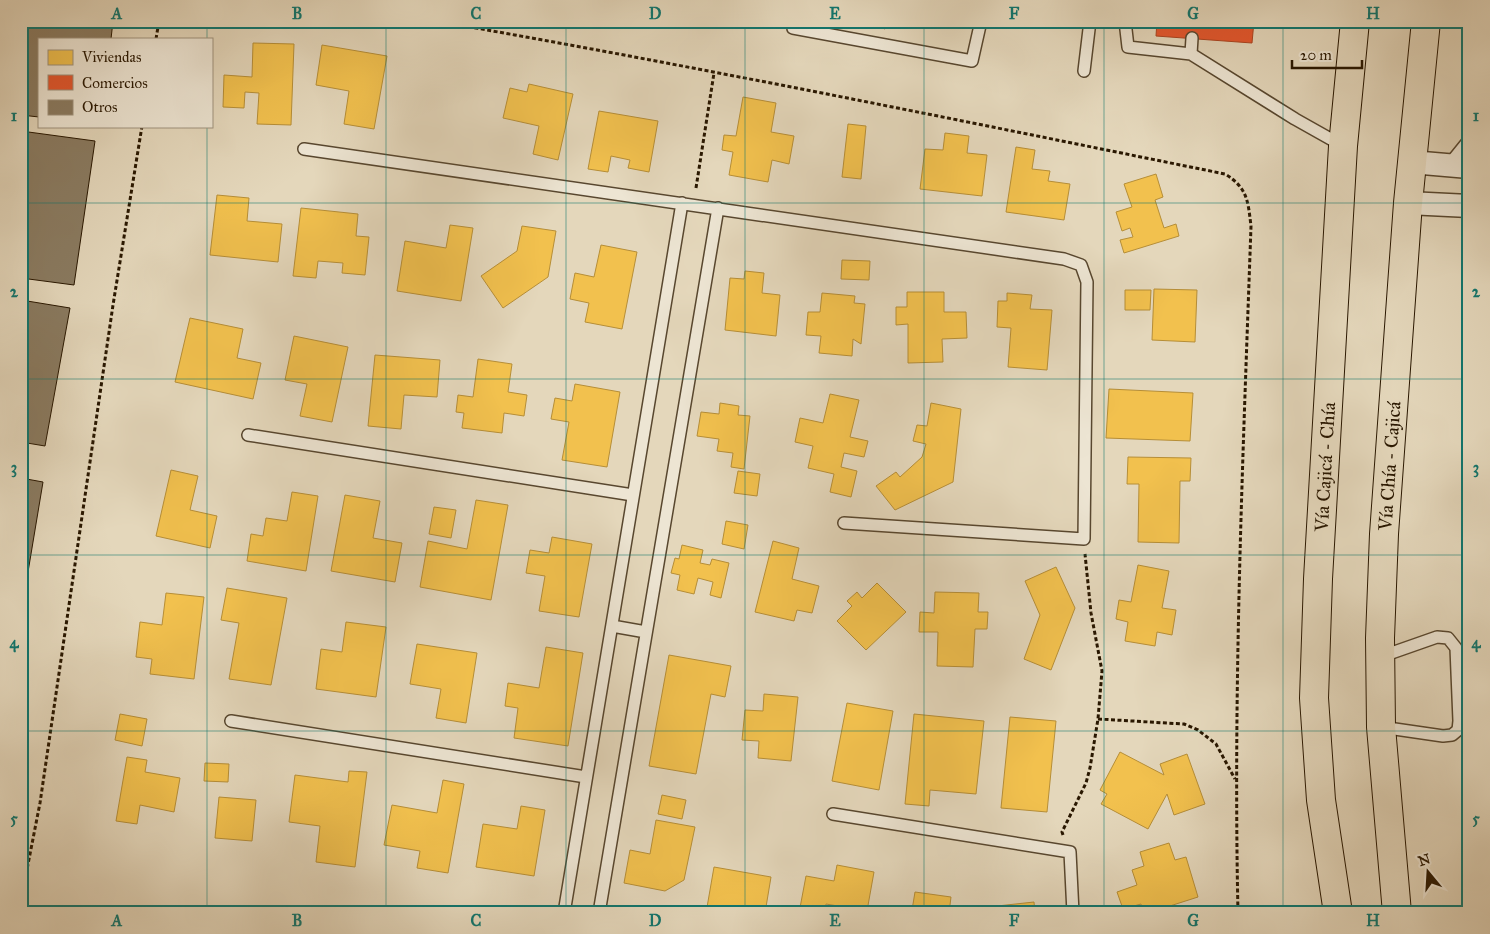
<svg xmlns="http://www.w3.org/2000/svg" width="1490" height="934" font-family="'IM FELL Great Primer',serif">
<rect width="100%" height="100%" fill="#e4d7bb"/>
<filter id="stains"><feTurbulence type="fractalNoise" baseFrequency=".004" numOctaves="4"/><feColorMatrix values="0 0 0 0 .2 0 0 0 0 .09 0 0 0 0 .02 0 0 0 .5 -.17"/></filter>
<radialGradient id="worn" r=".72"><stop offset=".6" stop-color="#630" stop-opacity="0"/><stop offset="1" stop-color="#630" stop-opacity=".3"/></radialGradient>
<path fill="#f2c14e" stroke="#b68e37" d="M579,21H608L607,28Z
M253,43L294,44L291,125L257,124L259,93L245,92L244,108L223,107L224,75L252,77Z
M322,45L387,56L374,129L344,124L349,91L316,85Z
M529,84L573,94L558,160L533,154L539,126L503,118L510,88L527,92Z
M743,97L776,103L771,132L794,136L789,164L772,160L768,182L729,175L733,152L722,150L724,135L736,136Z
M599,111L658,121L649,172L628,168L630,160L611,156L608,172L588,169Z
M848,124L866,126L861,179L842,177Z
M945,133L969,136L967,153L987,155L982,196L920,189L925,149L943,150Z
M1016,147L1035,150L1032,169L1050,171L1048,181L1070,184L1064,220L1006,212Z
M1156,174L1163,197L1155,200L1164,228L1176,224L1179,236L1124,253L1120,240L1133,237L1130,228L1122,231L1116,212L1132,207L1124,184Z
M217,195L249,198L247,221L282,224L278,262L210,255Z
M301,208L358,214L356,236L369,237L365,275L342,273L343,263L318,261L316,278L293,276Z
M450,225L473,228L461,301L397,291L405,241L446,248Z
M522,226L556,231L548,277L503,308L481,276L517,251Z
M601,245L637,252L622,329L585,322L589,303L570,299L575,273L594,277Z
M842,260L870,261L869,280L841,279Z
M745,271L764,273L762,293L780,295L776,336L725,330L730,278L744,279Z
M1154,289L1197,290L1195,342L1152,340Z
M1125,290H1151L1150,310H1125Z
M907,292H944V312H966L967,338L942,339L943,362L908,363V324L896,325V307H907Z
M822,293L855,296L854,303L865,304L861,344L853,339L852,356L819,353L821,336L806,335L808,312H820Z
M1007,293L1032,295L1030,309L1052,310L1047,370L1008,367L1011,328L997,327L998,301H1007Z
M190,318L243,329L237,358L261,363L253,399L175,382Z
M294,336L348,347L332,422L300,416L307,384L285,380Z
M375,355L440,360L437,397L404,395L401,429L368,426Z
M478,359L512,364L508,392L527,395L524,416L504,413L502,433L462,428L464,413L456,412L458,395L473,397Z
M575,384L620,392L607,467L562,460L569,422L551,419L555,398L572,401Z
M1109,389L1193,393L1190,441L1106,438Z
M830,394L859,400L850,437L868,441L864,457L844,453L841,467L857,471L851,497L830,492L834,474L808,468L813,446L795,442L800,418L823,423Z
M720,403L739,406L738,415L750,416L744,469L731,467L733,453L717,451L719,439L697,436L701,412L719,414Z
M931,403L961,409L953,482L895,510L876,486L896,472L900,477L922,457L926,444L913,441L917,425L927,426Z
M1128,457L1191,458L1190,481H1180L1179,543L1138,542L1139,484H1127Z
M171,470L198,476L190,510L217,516L210,548L156,536Z
M738,471L760,474L757,496L734,493Z
M292,492L318,496L306,571L247,561L251,534L263,536L266,518L287,521Z
M345,495L380,501L373,538L402,543L395,582L331,571Z
M476,500L508,505L491,600L420,587L428,541L467,549Z
M434,507L456,510L451,538L429,534Z
M726,521L748,525L744,549L722,544Z
M552,537L592,544L579,617L539,611L545,576L526,573L530,550L549,553Z
M773,541L799,548L792,579L819,586L812,613L797,610L794,621L755,612Z
M682,545L703,550L700,563L710,565L712,559L729,563L721,598L710,595L713,582L698,578L694,594L677,590L680,575L671,573L675,558L679,559Z
M1138,565L1169,571L1162,608L1176,610L1172,635L1157,632L1155,646L1125,641L1128,622L1116,619L1119,600L1131,602Z
M1056,567L1075,608L1051,670L1024,659L1040,615L1025,581Z
M877,583L906,612L866,650L837,621L852,606L847,601L857,592L862,598Z
M227,588L287,598L271,685L229,679L239,623L221,620Z
M935,592L979,593L978,612H988L987,629H975L973,667L937,666L938,632H919L920,612L934,613Z
M166,593L204,597L194,679L150,674L152,659L136,657L140,622L162,625Z
M346,622L386,627L376,697L316,689L321,649L342,652Z
M417,644L477,653L466,723L436,718L441,689L410,684Z
M546,647L583,653L568,746L514,738L518,708L505,706L508,683L539,688Z
M669,655L731,666L725,697L711,694L696,774L649,766Z
M764,694L798,697L791,761L758,758L759,741L742,740L745,710L763,711Z
M847,703L893,711L879,790L832,781Z
M120,714L147,719L142,746L115,740Z
M914,714L984,721L976,794L930,790L929,806L905,804Z
M1010,717L1056,721L1047,812L1001,808Z
M1120,752L1164,775L1160,764L1187,754L1205,804L1174,815L1167,794L1148,829L1101,804L1107,794L1100,790Z
M127,757L147,760L145,772L180,778L174,812L140,805L137,824L116,821Z
M205,763L229,764L228,782L204,781Z
M349,771L367,772L355,867L316,862L320,826L289,822L295,775L348,782Z
M443,780L464,784L448,873L417,868L420,851L384,845L392,805L437,813Z
M662,795L686,800L682,819L658,814Z
M219,797L256,800L252,841L215,838Z
M521,806L545,810L534,876L476,867L483,824L517,829Z
M656,820L695,827L684,880L665,891L624,883L630,850L650,854Z
M1169,843L1175,860L1186,857L1198,897L1148,913H1143L1141,904L1123,909L1117,892L1137,885L1132,870L1144,866L1140,852Z
M837,865L874,872L867,911L826,904L825,913H799L806,876L834,881Z
M714,867L771,877L765,913H706Z
M915,892L951,897L949,913H898L899,908L912,910Z
M1034,902L1035,913H989L988,907Z"/>
<path fill="#e4572e" stroke="#ac4420" d="M880,21H900L884,29Z
M1157,21H1254L1252,43L1156,36Z"/>
<path fill="#8a7b61" stroke="#291700" d="M21,21H113L111,39H39V117L21,115Z
M21,131L95,141L74,285L21,278Z
M21,300L70,308L45,446L21,442Z
M21,478L43,482L21,614Z"/>
<g fill="none" stroke-linecap="round" stroke-linejoin="round">
<g stroke="#58472f" stroke-width="14">
<path id="service" d="M793,21V28L972,61L981,21
M1125,21L1128,47L1191,54
M1192,38L1191,54L1295,119L1343,146
M1084,71L1090,21
M304,149L1064,259L1081,265L1087,282L1084,539L844,523
M1448,166L1469,140
M248,435L633,495
M612,626L646,632
M1380,657L1437,637L1448,638L1456,648L1459,721L1458,730L1452,735L1443,736L1381,727
M231,721L586,777
M833,814L1070,852L1073,913
M564,913L682,203
M599,913L718,208"/>
</g>
<g stroke="#58472f" stroke-width="25">
<path id="minor" d="M1411,162L1469,167
M1408,203L1469,206"/>
</g>
<g stroke="#291700" stroke-width="30">
<g id="trunk">
<path id="s1" d="M1338,913L1321,800L1314,698L1318,579L1343,146L1355,21"/>
<path id="s2" d="M1397,913L1381,727L1380,638L1384,534L1408,203L1426,21"/>
</g>
</g>
<path stroke="#291700" stroke-width="3" stroke-dasharray="4 2.5" stroke-linecap="butt" d="M436,21C700,67 963,121 1225,174C1248,188 1248,202 1251,226C1243,455 1233,684 1238,913
M156,39L159,21
M696,188L714,73
M1098,719L1184,724L1198,730L1216,744L1235,779
M1063,835L1062,832L1086,783L1090,768L1098,719L1102,671L1091,613L1085,554
M21,900L40,803L113,305L142,126
M21,904L22,913"/>
<use href="#service" stroke="#ede5d3" stroke-width="11"/>
<use href="#minor" stroke="#ede5d3" stroke-width="22"/>
<use href="#trunk" stroke="#e4d7bb" stroke-width="28"/>
</g>
<path fill="none" stroke="#0f766e" stroke-width="1" stroke-opacity="0.55" d="M207,21V39M386,21V913M566,21V913M745,21V913M924,21V913M1104,21V913M1283,21V913M207,126V913M21,203H1469M21,379H1469M21,555H1469M21,731H1469"/>
<g text-anchor="middle" dominant-baseline="central" stroke-width="5" stroke-linejoin="round" paint-order="stroke">
<g font-size="19" fill="#291700" stroke="#ede5d3">
<text stroke="none"><textPath href="#s1" startOffset="448">Vía Cajicá - Chía</textPath></text>
<text stroke="none"><textPath href="#s2" startOffset="448">Vía Chía - Cajicá</textPath></text>
</g>
</g>
<rect width="1490" height="934" fill="none" stroke="#e4d7bb" stroke-width="55"/>
<rect x="38" y="38" width="175" height="90" fill="#ede5d3" stroke="#9f937f"/>
<rect x="48" y="50" width="25" height="15" fill="#f2c14e" stroke="#9f937f"/>
<text x="82" y="62" font-size="15" fill="#291700">Viviendas</text>
<rect x="48" y="75" width="25" height="15" fill="#e4572e" stroke="#9f937f"/>
<text x="82" y="88" font-size="15" fill="#291700">Comercios</text>
<rect x="48" y="100" width="25" height="15" fill="#8a7b61" stroke="#9f937f"/>
<text x="82" y="112" font-size="15" fill="#291700">Otros</text>
<g transform="translate(1428 872) rotate(342)" stroke="#ede5d3" stroke-width="4" paint-order="stroke">
<path d="M0-4L9 19L0 12L-9 19Z" fill="#291700"/>
<text y="-8" font-size="14" font-weight="bold" text-anchor="middle" fill="#291700">N</text>
</g>
<path d="M1292 60v8h70v-8" fill="none" stroke="#291700" stroke-width="2.5"/>
<text x="1300" y="60" font-size="15" fill="#291700" stroke="#ede5d3" stroke-width="4" paint-order="stroke">20 m</text>
<rect x="28" y="28" width="1434" height="878" fill="none" stroke="#0f766e" stroke-width="2"/>
<g font-size="16" text-anchor="middle" font-weight="bold" fill="#0f766e">
<text x="117" y="19">A</text>
<text x="297" y="19">B</text>
<text x="476" y="19">C</text>
<text x="655" y="19">D</text>
<text x="835" y="19">E</text>
<text x="1014" y="19">F</text>
<text x="1193" y="19">G</text>
<text x="1373" y="19">H</text>
<text x="14" y="121">1</text>
<text x="1476" y="121">1</text>
<text x="14" y="297">2</text>
<text x="1476" y="297">2</text>
<text x="14" y="473">3</text>
<text x="1476" y="473">3</text>
<text x="14" y="648">4</text>
<text x="1476" y="648">4</text>
<text x="14" y="824">5</text>
<text x="1476" y="824">5</text>
<text x="117" y="926">A</text>
<text x="297" y="926">B</text>
<text x="476" y="926">C</text>
<text x="655" y="926">D</text>
<text x="835" y="926">E</text>
<text x="1014" y="926">F</text>
<text x="1193" y="926">G</text>
<text x="1373" y="926">H</text>
</g>
<rect width="100%" height="100%" filter="url(#stains)"/>
<rect width="100%" height="100%" fill="url(#worn)"/>
</svg>
